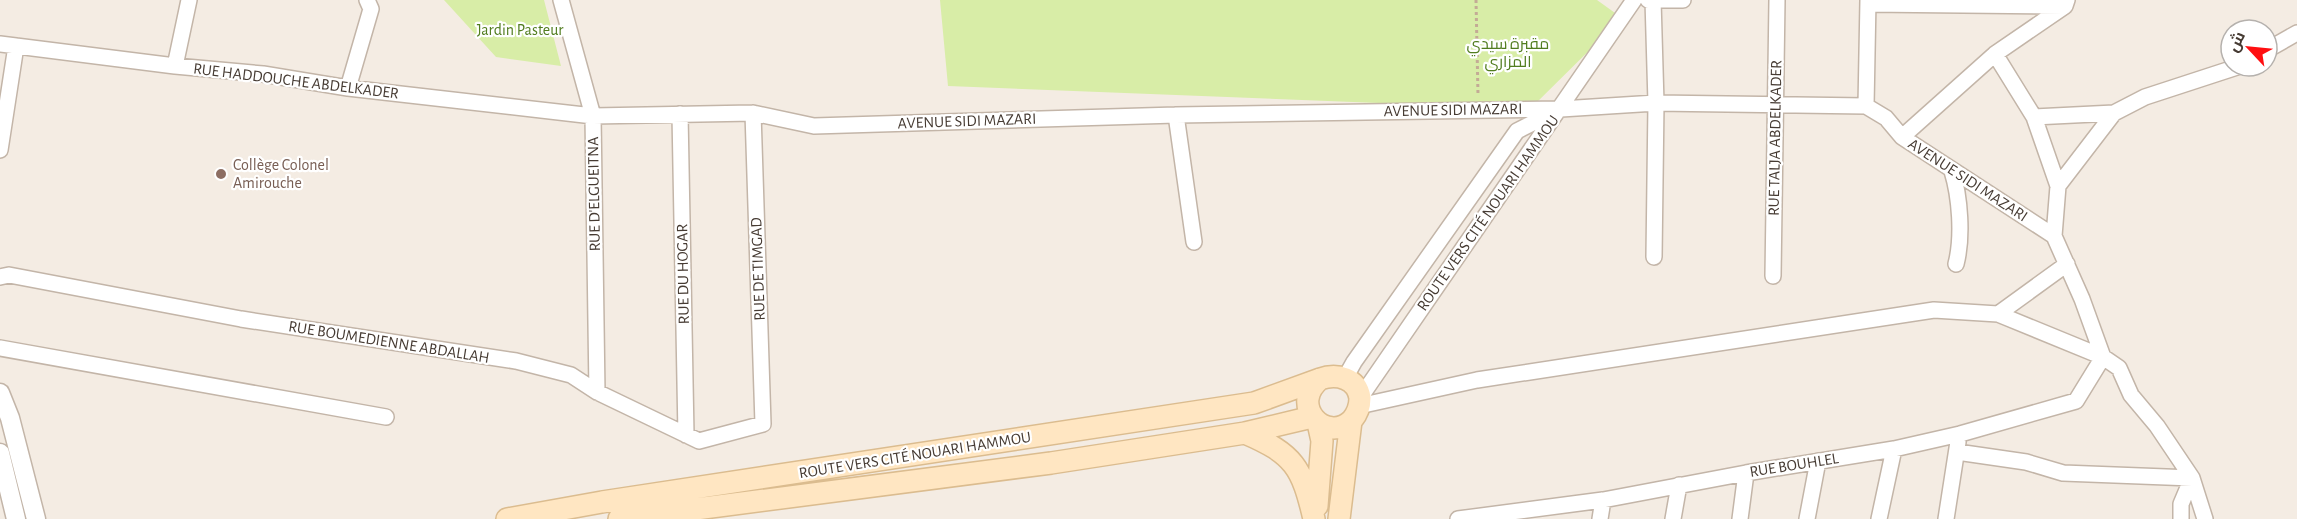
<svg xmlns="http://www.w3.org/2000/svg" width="2297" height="519" font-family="'Alegreya Sans',Cairo,sans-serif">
<rect width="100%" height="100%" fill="#f4ece3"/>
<path fill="#d8eda7" d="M444,0H544L561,66L496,57Z
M940,0H1597L1622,18L1530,109L948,86Z"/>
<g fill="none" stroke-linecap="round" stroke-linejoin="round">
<g stroke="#c3b5a8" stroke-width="18">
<path id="minor" d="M561,0L593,116L597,392
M1648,0H1683
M1653,0L1656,103L1654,257
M1868,4L2065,6
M0,44L175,66L263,74L348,88L593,116L753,113L814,126L1176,115L1561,109L1656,103L1866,106L1886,118L1902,137L2054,236L2082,299L2103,357
M2267,50L2297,33
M1995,54L2034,117L2058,186L2054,236
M175,66L189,0
M348,88L371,9L367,0
M1866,106L1868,0
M680,114L686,435
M1176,115L1194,242
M2034,117L2114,113
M1902,137L1995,54L2065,6L2067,0
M0,150L16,46
M1952,171C1960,197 1963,237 1956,264
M2058,186L2114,113L2145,97L2240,66
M1773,276L1777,0
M0,277L9,275L241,319L516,361L571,375L597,392L699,441L763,424L753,113
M1998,314L2067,264
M0,348L386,417
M1345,378L1354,362L1517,131L1558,110
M1360,398L1634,0
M1359,406L1477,380L1934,310L1998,314L2103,357L2119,368L2131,395L2157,426L2192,478L2205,519
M1957,452L2026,462L2063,473L2192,478L2181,504V519
M1458,519L1603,500L1746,473L1894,449L1960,434L2076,401L2103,357
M1600,519L1603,500
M1673,519L1679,485
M1740,519L1746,473
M1807,519L1818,461
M1879,519L1894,449
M1946,519L1958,442"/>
</g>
<g stroke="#c3b5a8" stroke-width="21">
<path id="tertiary" d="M0,393L10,418L36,519
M0,453L16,519"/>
</g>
<g stroke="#dbbc8f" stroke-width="24">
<path id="secondary" d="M1245,433C1294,454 1302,467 1314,519
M1317,506L1322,441L1318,423
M507,519L602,502L1254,403L1320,379C1337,373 1357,378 1360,398C1360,406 1357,414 1352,420C1326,445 1288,405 1320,379
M619,519L1051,463L1245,433L1312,417
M1339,519L1351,421"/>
</g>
<path stroke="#c3ab95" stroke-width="3" stroke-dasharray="3 3" stroke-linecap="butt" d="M1476,0L1478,95"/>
<use href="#minor" stroke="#fff" stroke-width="15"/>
<use href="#tertiary" stroke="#fff" stroke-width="18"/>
<use href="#secondary" stroke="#ffe6c2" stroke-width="21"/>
</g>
<circle fill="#8d6e63" stroke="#fff" stroke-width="2" cx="221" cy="174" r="6"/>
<g text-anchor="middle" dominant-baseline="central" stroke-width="4.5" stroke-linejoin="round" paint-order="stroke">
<g font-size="16" fill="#527d20" stroke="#fff">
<text x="520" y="30">Jardin Pasteur</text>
<text x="1508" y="44">مقبرة سيدي<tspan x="1508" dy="18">المزاري</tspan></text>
</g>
<g font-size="16" fill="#463b33" stroke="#fff">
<text transform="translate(296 81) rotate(7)">RUE HADDOUCHE ABDELKADER</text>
<text transform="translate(1453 110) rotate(-1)">AVENUE SIDI MAZARI</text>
<text transform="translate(967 121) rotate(-2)">AVENUE SIDI MAZARI</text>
<text transform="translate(1775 138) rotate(-89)">RUE TALJA ABDELKADER</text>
<text transform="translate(1968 180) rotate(33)">AVENUE SIDI MAZARI</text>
<text transform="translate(594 194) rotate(-91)">RUE D'ELGUEITNA</text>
<text transform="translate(1488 213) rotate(-55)">ROUTE VERS CITÉ NOUARI HAMMOU</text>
<text transform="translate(758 269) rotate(-92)">RUE DE TIMGAD</text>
<text transform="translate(683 274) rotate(-91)">RUE DU HOGAR</text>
<text transform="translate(389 342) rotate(9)">RUE BOUMEDIENNE ABDALLAH</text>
<text transform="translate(915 455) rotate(-9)">ROUTE VERS CITÉ NOUARI HAMMOU</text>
<text transform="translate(1794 465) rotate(-9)">RUE BOUHLEL</text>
</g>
<g font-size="16" fill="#785e54" stroke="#fff" text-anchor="start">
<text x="233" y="165">Collège Colonel<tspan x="233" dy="18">Amirouche</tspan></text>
</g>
</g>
<g transform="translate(2249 48) rotate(296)"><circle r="28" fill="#ffffff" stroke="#b5b1ad" stroke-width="1.5"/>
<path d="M0-4.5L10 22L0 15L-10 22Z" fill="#ff0f11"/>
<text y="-9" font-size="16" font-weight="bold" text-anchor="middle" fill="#463b33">ش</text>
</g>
</svg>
